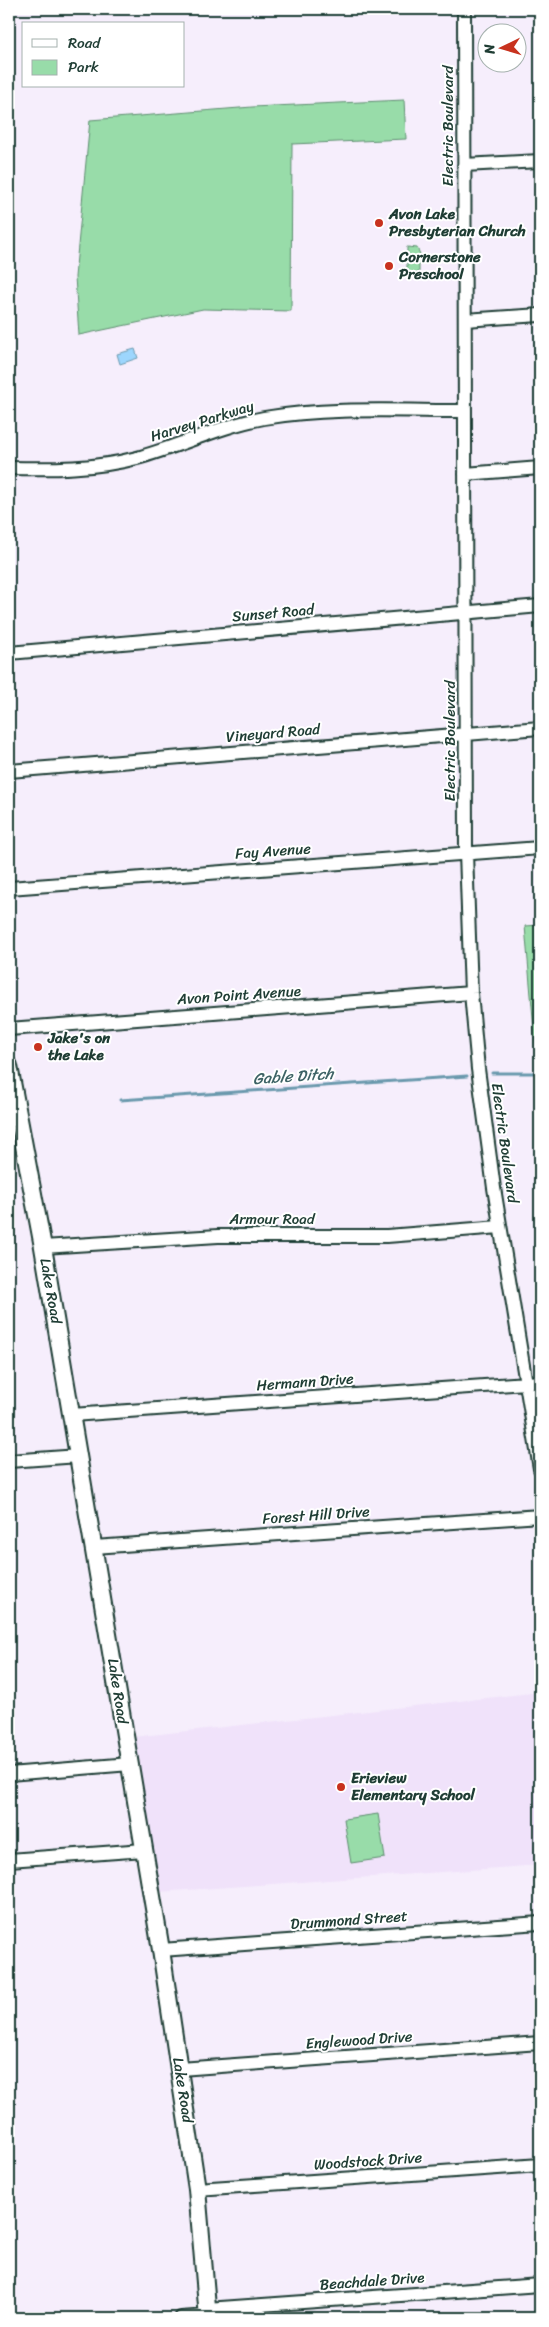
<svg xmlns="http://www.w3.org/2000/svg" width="549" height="2327" font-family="Sriracha,sans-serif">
<rect width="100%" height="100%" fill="#f6eefc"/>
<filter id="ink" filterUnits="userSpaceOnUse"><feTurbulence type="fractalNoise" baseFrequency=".02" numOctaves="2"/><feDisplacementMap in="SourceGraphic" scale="10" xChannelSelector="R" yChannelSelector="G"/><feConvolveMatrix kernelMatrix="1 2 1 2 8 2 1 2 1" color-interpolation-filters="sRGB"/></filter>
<g filter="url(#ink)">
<path fill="#f0e2fa" d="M540,1692V1865L158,1892L133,1737Z"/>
<path fill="#98dca9" stroke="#5c8c6e" d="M404,100L406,139L292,144L291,311L203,309L79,335L75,277L90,120L252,107Z
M407,247L417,248L422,258L419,262V273H407Z
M540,925V1099L525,926Z
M378,1814L385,1858L351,1863L344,1819Z"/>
<path fill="#9dd6fd" stroke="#6b99ad" d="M135,349L138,358L120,364L117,354Z"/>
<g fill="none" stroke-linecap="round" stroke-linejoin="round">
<path stroke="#6b99ad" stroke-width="3" d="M492,1073H540
M120,1100L467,1076"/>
<g stroke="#1f3d34" stroke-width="16">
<path id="minor" d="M464,9L466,853L471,993L478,1069L494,1188L540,1469
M464,165L540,161
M465,320L540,315
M9,468C52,469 95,469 137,458C180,446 220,426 264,418C329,407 399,411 465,411
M465,474L540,468
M9,653L540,606
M9,771L540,728
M9,888L540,848
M9,1029L471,993
M43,1247L218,1236H387L500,1227
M72,1415L540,1382
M9,1461L79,1456
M94,1547L540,1516
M9,1774L130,1764
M9,1860L144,1850
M161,1950L540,1923
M180,2069L540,2043
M197,2189L540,2165
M207,2309L540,2285
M181,2318L208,2316"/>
</g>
<g stroke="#1f3d34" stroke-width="20">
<path id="major" d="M9,1066L43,1247L161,1950L197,2189L208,2318"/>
</g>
<use href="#minor" stroke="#fff" stroke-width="12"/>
<use href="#major" stroke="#fff" stroke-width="16"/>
</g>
</g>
<g fill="#c8321e" stroke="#fff" stroke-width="2">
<circle cx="379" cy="223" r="5"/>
<circle cx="389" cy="266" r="5"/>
<circle cx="38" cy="1047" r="5"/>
<circle cx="341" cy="1787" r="5"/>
</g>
<g text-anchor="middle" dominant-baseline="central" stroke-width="4" stroke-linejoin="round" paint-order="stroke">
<g font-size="15" fill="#1f3d34" stroke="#fff">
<text transform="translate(448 126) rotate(-90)">Electric Boulevard</text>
<text transform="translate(202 421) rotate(-17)">Harvey Parkway</text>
<text transform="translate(273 613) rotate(-5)">Sunset Road</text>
<text transform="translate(273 733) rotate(-5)">Vineyard Road</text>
<text transform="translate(450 741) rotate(-90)">Electric Boulevard</text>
<text transform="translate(273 851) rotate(-4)">Fay Avenue</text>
<text transform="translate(239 995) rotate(-4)">Avon Point Avenue</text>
<text transform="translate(505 1143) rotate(82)">Electric Boulevard</text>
<text x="272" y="1219">Armour Road</text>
<text transform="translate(51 1291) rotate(80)">Lake Road</text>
<text transform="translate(305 1382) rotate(-4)">Hermann Drive</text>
<text transform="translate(316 1515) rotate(-4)">Forest Hill Drive</text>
<text transform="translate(118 1691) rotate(81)">Lake Road</text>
<text transform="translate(349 1920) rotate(-4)">Drummond Street</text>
<text transform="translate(359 2040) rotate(-4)">Englewood Drive</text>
<text transform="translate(183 2090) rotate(81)">Lake Road</text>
<text transform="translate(368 2161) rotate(-4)">Woodstock Drive</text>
<text transform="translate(372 2281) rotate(-4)">Beachdale Drive</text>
</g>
<g font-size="15" font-weight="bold" fill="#1f3d34" stroke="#fff" text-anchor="start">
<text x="389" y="214">Avon Lake<tspan x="389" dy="17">Presbyterian Church</tspan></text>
<text x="399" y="257">Cornerstone<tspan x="399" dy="17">Preschool</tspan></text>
<text x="48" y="1038">Jake's on<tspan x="48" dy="17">the Lake</tspan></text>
<text x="351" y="1778">Erieview<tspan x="351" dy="17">Elementary School</tspan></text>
</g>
<g font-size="16" font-style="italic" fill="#3e6366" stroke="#fff">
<text transform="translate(293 1076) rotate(-4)">Gable Ditch</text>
</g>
</g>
<rect width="549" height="2327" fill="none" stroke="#fff" stroke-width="30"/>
<rect x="15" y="15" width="519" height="2297" fill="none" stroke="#1f3d34" stroke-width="2" filter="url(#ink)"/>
<rect x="22" y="22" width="162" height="65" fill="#ffffff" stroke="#a5b1ae"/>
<rect x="32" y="39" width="25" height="8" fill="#ffffff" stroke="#a5b1ae"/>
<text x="68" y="48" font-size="15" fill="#1f3d34">Road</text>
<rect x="32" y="60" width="25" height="15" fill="#98dca9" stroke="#a5b1ae"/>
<text x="68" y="72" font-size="15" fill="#1f3d34">Park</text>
<g transform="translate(502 48) rotate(265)"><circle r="24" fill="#ffffff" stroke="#a5b1ae"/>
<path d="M0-4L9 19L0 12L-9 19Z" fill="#c8321e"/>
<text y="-8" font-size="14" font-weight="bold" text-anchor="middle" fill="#1f3d34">N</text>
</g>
</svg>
